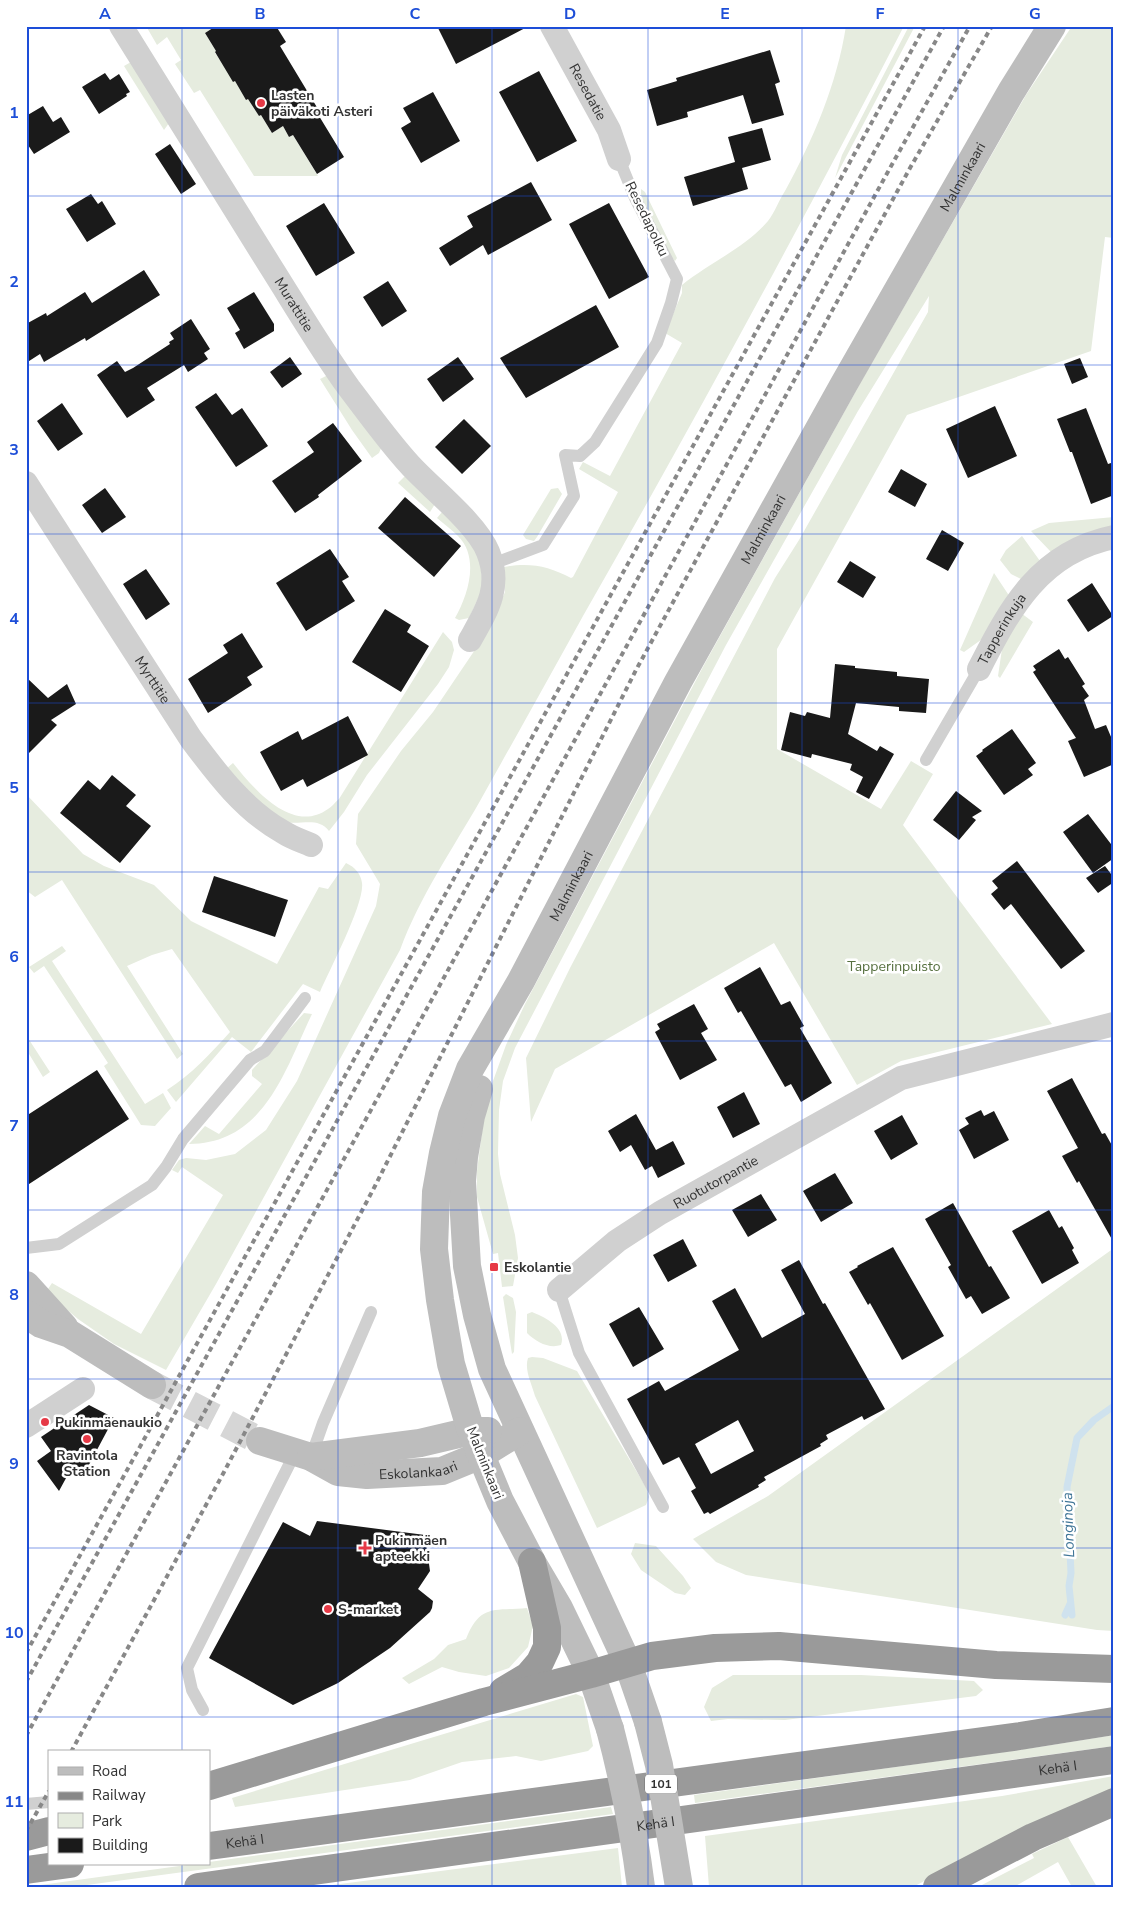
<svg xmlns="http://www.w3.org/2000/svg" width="1140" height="1913" font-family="'Nunito Sans',sans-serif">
<rect width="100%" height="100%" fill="#fff"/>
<path fill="#e6ecdf" d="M146,26H216L205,33L216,51L215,53L235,81L258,93L255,109L259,116L261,115L272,133L283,126L289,137L293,135L318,176H254L200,90L194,93L175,64L181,60L167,37L157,45Z
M846,26H904C801,225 694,422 583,616C549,678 514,740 480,801C452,850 420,896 400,950L216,1284L166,1370L114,1344L78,1319L46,1292L52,1283L141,1334L223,1195L182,1167L178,1173L172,1170L179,1160L186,1158L206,1160L235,1154L266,1130L297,1081L376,906L380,884L356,844L358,814L401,751L433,712L489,629L505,592L504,567C529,562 549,566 571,578L573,577L618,492L579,469L583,462L610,476L682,343L665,333L682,293V285C709,263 745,248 768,221C775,212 779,200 785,191C813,140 837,84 846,26Z
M909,26H915L835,178L842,155Z
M1072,26H1114V238L1105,237L1091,351L907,415L777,649V749L881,809L911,761L933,774L903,825L1052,1024L901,1061L857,1085L774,943L555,1069L531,1122L526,1058L570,968L775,578L799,540L928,312L929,296L858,411L726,645L515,1048L503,1081L499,1110L498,1154L500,1174L515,1235L518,1258L513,1286L502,1287L498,1253L493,1254L477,1197V1171L483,1124L493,1081L506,1045L525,1004L704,665L862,380L1026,95Z
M131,62L169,123L164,130L124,66Z
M641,189L645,192L677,258L675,261L672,258L641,199Z
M328,375L382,446L379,453L372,458L352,430L320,379Z
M407,474L435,504L430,512L398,483Z
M558,488L562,494L537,537L534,541L526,539L523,535L551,489Z
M442,512L465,534L480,558L483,588L469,618L459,620L455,618C468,595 480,558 458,536C452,530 444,524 437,518Z
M1114,517V527L1051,552L1031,531L1049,523Z
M1022,536L1040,561L1021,579L1011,574L1000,560L1006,550Z
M994,573L1010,597L985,637L964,652L960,650Z
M1021,613L1033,622L1000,678L998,676L1002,649Z
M443,632L452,642L454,650L449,667L438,684L367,775L344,812L329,831C317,815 298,827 282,821C270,816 237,780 226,769L233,763C253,788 292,835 328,809C332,807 335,802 339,799Z
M26,794L83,854L104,866L154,885L191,921L277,964L319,887L328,889L346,863C355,867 361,874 362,883C365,903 329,971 320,992L303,984L251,1052L232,1037L176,1102L167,1090C192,1074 210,1054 230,1032L172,949L152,955L127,966L183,1054L177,1059L62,880L35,897L26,890Z
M62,946L66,951L52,961L145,1104L163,1093L171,1108L155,1126L141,1125L104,1066L108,1063L44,966L34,973L29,967Z
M304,1013L312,1014C285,1070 264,1144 189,1144L205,1126L219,1134L262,1084L252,1076V1070Z
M26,1035L50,1072L43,1077L26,1049Z
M1114,1248V1631L1097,1630L746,1575L716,1562L693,1539L768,1496Z
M506,1294L513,1298L516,1312L514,1352L512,1354L503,1297Z
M532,1312C545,1317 567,1328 561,1345C549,1349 536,1342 527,1333V1314Z
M532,1357L543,1358L577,1371L647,1489L649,1497L646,1505L597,1528L535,1396C532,1384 524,1370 528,1358Z
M635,1543L656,1546L683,1576L691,1588L685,1595L675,1593L641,1570L631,1554Z
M527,1608L533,1626L528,1647L509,1668L486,1676L459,1672L442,1667L409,1684L402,1678L434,1659L448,1645L466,1639C480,1604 493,1611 527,1608Z
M733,1675H861L974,1681L983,1690L976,1696L785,1720L728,1719L711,1721L704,1707L712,1688Z
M576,1694L583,1697L593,1746L588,1751L541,1761L516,1756L462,1762L410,1780L235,1807L232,1798Z
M1114,1735V1746L695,1803L694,1795L1039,1747Z
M1114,1776V1792L1027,1827L913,1887H709L705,1836L1002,1796Z
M611,1807L613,1814L72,1887H26L194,1864H209V1862Z
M1068,1837L1097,1887H1072L1058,1862L1014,1887H978L1034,1858L1032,1854Z
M618,1848L622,1887H317Z"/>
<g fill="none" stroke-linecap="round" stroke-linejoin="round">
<path stroke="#cfe2ee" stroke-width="7" d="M1065,1615L1070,1604
M1072,1615L1069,1586L1071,1573L1067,1487L1077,1438L1094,1420L1114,1406"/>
</g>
<path fill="#1a1a1a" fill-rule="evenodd" d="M216,26H276L286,42L280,46L321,114L319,116L344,157L317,174L293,135L289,137L283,126L272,133L261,115L259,116L248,99L246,100L235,81L233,82L215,52L216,51L205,33Z
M437,26H529L456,64Z
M770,50L780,82L775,84L784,115L752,124L743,95L687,112L688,117L657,126L647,90L677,81L676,78Z
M539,71L577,141L537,162L499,92Z
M105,73L110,80L119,74L130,92L126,94L127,96L99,114L82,87Z
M433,92L460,141L421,163L401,128L411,122L403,108Z
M43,106L53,122L61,117L70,132L34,154L26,142V116Z
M762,128L771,160L742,168L748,189L693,206L684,177L735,162L728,137Z
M170,144L196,184L181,194L155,154Z
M531,182L552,220L488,255L483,245L450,266L439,248L473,227L467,216Z
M91,194L98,204L102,201L116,224L87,242L66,209Z
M324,203L355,253L316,276L286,226Z
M609,203L649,277L609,299L569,224Z
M144,270L160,295L86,341L85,338L44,362L40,354L26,363V324L46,313L47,316L85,292L92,303Z
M388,281L407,311L382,327L363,297Z
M254,292L274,324V331L244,349L235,333L240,330L227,308Z
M596,305L619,347L526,398L500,358Z
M191,319L210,349L204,353L208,359L188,372L184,365L147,388L155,400L127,418L97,375L117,361L125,372L133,368L170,344L169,342L174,339L170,333Z
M290,357L302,374L282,388L270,372Z
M458,357L474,379L443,402L427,379Z
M1080,358L1088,377L1072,384L1064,364Z
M216,393L232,415L242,408L268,446L236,467L195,407Z
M62,403L83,434L58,451L37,421Z
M995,406L1017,456L968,478L946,429Z
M1086,408L1108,464L1114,462V495L1091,504L1072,452H1070L1057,419Z
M464,419L491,446L462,474L435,447Z
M333,423L362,461L318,495L319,497L295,513L272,481L314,452L307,442Z
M901,469L927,484L915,507L888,492Z
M105,488L126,517L102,533L82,505Z
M405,497L461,546L434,577L378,528Z
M942,530L964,543L948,571L926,559Z
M330,549L349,577L342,581L355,601L306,631L276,583Z
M850,561L876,577L863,598L837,582Z
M146,569L170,604L146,620L123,584Z
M1092,583L1113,616L1088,632L1067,600Z
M385,609L411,625L407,632L429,646L401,692L352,662Z
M242,633L263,667L247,677L252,685L208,713L188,679L228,653L223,645Z
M1059,649L1065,659L1068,657L1085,684L1082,686L1089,696L1084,700L1095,729L1106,725L1114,744V764L1084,777L1068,741L1076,738L1033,672L1036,670L1033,666Z
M835,664L855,666V668L897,672V676L929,679L926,713L899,711V707L856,703L848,734L877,751L880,746L894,754L869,799L856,792L863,777L850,770L852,764L812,754L811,758L781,750L790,712L805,716L807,712L830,718Z
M26,677L48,698L67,684L76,704L51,720L57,725L26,756Z
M348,716L368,755L307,787L303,779L281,791L260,752L298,731L302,740Z
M1012,729L1036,763L1028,769L1033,775L1004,795L976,756L983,751L982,750Z
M112,775L136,795L126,806L151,826L120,863L60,813L88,780L100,790Z
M956,791L982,811L972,817L976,820L959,840L933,820Z
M1088,814L1114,848V858L1093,873L1063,832Z
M1017,861L1085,951L1061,969L1011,904L1004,910L991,894L998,888L992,881Z
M1105,866L1114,878V882L1098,893L1086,878Z
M214,876L288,900L275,937L202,912Z
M760,967L781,1005L790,1001L804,1026L800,1028L832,1083L801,1102L791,1084L785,1087L741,1011L738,1013L724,988Z
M694,1004L708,1029L701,1033L717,1060L680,1080L655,1032L660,1029L657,1024Z
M97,1070L129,1119L26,1186V1116Z
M1072,1078L1102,1134L1105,1133L1114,1149V1243L1079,1181L1077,1183L1062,1156L1078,1148L1047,1091Z
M744,1092L760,1124L733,1138L717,1107Z
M981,1110L984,1116L994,1111L1009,1140L974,1159L959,1130L969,1124L965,1118Z
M636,1114L656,1150L673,1141L685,1164L658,1178L652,1166L645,1170L631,1145L620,1152L608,1131Z
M902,1115L918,1144L891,1160L874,1131Z
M835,1173L853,1203L821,1222L803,1191Z
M761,1194L777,1220L748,1237L732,1210Z
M953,1203L989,1267L991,1266L1010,1298L982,1314L971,1296L966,1299L948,1267L951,1265L925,1219Z
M1049,1210L1059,1228L1062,1226L1074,1248L1072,1250L1079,1263L1042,1284L1012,1231Z
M683,1239L697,1266L668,1282L653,1255Z
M893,1247L944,1336L902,1360L870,1303L868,1305L849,1272L858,1267L857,1266Z
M799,1260L823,1304L825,1303L885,1409L864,1420L862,1416L826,1435L828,1439L820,1444L821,1446L764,1477L766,1480L758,1485L759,1487L710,1514L708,1512L704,1514L691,1491L696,1488L679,1457L663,1465L627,1399L659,1381L665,1391L739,1350L712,1301L735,1288L762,1338L805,1314L781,1270ZM738,1420L754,1451L711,1474L695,1444Z
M639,1307L664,1349L633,1367L609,1324Z
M89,1405L114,1418L83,1476L71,1469L59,1491L37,1461L51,1451L41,1437Z
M317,1521L425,1535L430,1571L418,1589L433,1601L432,1608L430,1612L390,1648L338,1683L293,1705L209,1658L283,1522L310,1536Z"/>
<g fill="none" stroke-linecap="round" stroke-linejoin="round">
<path stroke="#d6d6d6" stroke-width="28" stroke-dasharray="28 14" stroke-linecap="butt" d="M152,1385L260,1441"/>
<path stroke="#d0d0d0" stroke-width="12" d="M492,564L543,545L574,496L565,455L580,456L595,442L657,343L671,303L677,279L635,198L619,159
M926,760L979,669
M26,1248L59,1244L152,1185L166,1167L183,1139L250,1060L265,1051L305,998
M559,1290L579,1353L663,1507
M311,1457L323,1423L371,1312
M203,1710L192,1690L187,1668L295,1453
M26,1804L49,1802"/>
<g stroke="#d0d0d0" stroke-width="24">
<path id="s1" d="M121,26C170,105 220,185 269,264C295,305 320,348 349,388C369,414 388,441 410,465C431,488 477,524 488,552C502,587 487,610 470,640"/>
<path id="s2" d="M552,26L609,130L619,159"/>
<path id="s3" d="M26,483L191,739C217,774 245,811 283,832C292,838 302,841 311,845"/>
<path id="s4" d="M979,669C1010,608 1040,552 1114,537"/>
<path id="s5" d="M559,1290L617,1241L660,1213L901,1078L1114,1024"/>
<path d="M26,1426L83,1389"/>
</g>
<g stroke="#bdbdbd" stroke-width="28">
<path d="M479,1089L471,1116L464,1157L462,1181L467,1266L477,1315L492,1369L628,1664L648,1722"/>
<path d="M26,1285L64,1327"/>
<path d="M26,1314L41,1324L70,1334L152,1385"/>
<path id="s6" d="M260,1441L311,1457L338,1472L367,1475L442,1471L481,1455L520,1431"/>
<path d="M311,1457L420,1443L471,1431H488"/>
<path id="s7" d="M610,1729L591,1674L559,1608L532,1562L500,1501L471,1431L451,1364L440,1300L434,1249L436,1192L443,1153L452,1116L470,1069L521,981L678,682L844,384L1011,92L1052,26"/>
</g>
<g stroke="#9a9a9a" stroke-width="28">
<path d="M503,1691L528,1676L540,1662L547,1647V1628L532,1562"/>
<path d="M209,1786L484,1702L591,1674L652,1656L715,1648L779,1646L996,1665L1114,1669"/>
<path d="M26,1837L49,1831"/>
<path id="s8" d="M209,1846L1020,1736L1114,1721"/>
<path d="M26,1870L70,1864"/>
<path id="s9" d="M198,1887L1114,1760"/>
<path d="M937,1887L1033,1837L1114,1802"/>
</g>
<path stroke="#888" stroke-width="4" stroke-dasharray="5 4" stroke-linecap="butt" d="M26,1653L925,26
M26,1682L944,26
M26,1736L895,159L970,26
M71,1752L224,1472L375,1186L636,670L910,168L992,26
M26,1831L49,1791"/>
<path stroke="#bdbdbd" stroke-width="28" d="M648,1722L659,1765L679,1887
M610,1729C624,1782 634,1832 641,1887"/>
</g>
<path fill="none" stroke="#1d4ed8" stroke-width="1" stroke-opacity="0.55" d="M182,26V1752M338,26V1887M492,26V1887M648,26V1887M802,26V1887M958,26V1887M26,196H1114M26,365H1114M26,534H1114M26,703H1114M26,872H1114M26,1041H1114M26,1210H1114M26,1379H1114M26,1548H1114M26,1717H1114M182,1864V1887"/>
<g fill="#e63946" stroke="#fff" stroke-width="2">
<circle cx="261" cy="103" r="5"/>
<rect x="489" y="1262" width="10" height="10" rx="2.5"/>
<circle cx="45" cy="1422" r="5"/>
<circle cx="87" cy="1439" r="5"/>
<path d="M362.5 1540.5h5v5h5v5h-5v5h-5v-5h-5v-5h5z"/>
<circle cx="328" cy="1609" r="5"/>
</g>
<g text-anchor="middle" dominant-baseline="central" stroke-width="5" stroke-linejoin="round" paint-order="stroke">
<rect fill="#fff" stroke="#707070" stroke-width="1" x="645" y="1774.5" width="32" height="19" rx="4"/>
<g font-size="12" font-weight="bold" fill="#333">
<text x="661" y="1784">101</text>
</g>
<g font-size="14" fill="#333" stroke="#fff">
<text stroke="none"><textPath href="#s2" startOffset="75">Resedatie</textPath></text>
<text stroke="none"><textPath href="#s7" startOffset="1720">Malminkaari</textPath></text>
<text transform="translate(647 219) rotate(64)">Resedapolku</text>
<text stroke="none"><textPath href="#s1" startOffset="328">Murattitie</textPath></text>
<text stroke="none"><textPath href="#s7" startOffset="1315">Malminkaari</textPath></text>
<text stroke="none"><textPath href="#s4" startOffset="46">Tapperinkuja</textPath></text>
<text stroke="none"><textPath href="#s3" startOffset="234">Myrttitie</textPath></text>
<text stroke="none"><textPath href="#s7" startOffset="910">Malminkaari</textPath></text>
<text stroke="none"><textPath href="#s5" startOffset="191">Ruotutorpantie</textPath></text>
<text transform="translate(485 1463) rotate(68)">Malminkaari</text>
<text stroke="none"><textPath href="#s6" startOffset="165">Eskolankaari</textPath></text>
<text stroke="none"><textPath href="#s9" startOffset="868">Kehä I</textPath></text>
<text stroke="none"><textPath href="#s9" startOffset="462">Kehä I</textPath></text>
<text stroke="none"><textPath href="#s8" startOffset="36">Kehä I</textPath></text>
</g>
<g font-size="14" font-weight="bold" fill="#333" stroke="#fff" text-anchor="start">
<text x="271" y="95">Lasten<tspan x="271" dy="16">päiväkoti Asteri</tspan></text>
<text x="504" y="1267">Eskolantie</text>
<text x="55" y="1422">Pukinmäenaukio</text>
<text x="87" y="1455" text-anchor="middle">Ravintola<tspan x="87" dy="16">Station</tspan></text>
<text x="375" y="1540">Pukinmäen<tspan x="375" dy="16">apteekki</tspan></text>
<text x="338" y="1609">S-market</text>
</g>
<g font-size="14" fill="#56703f" stroke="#fff">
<text x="894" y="966">Tapperinpuisto</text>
</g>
<g font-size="15" font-style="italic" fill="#3f7597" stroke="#fff">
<text transform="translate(1068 1525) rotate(-92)">Longinoja</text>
</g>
</g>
<rect width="1140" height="1913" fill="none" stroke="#ffffff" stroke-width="55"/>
<rect x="48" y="1750" width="162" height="115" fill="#ffffff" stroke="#adadad"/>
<rect x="58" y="1767" width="25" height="8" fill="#bdbdbd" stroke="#adadad"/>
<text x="92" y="1776" font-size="15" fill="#333333">Road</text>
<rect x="58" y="1792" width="25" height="8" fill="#888888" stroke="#adadad"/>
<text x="92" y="1800" font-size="15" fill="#333333">Railway</text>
<rect x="58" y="1813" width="25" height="15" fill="#e6ecdf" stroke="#adadad"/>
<text x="92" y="1826" font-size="15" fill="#333333">Park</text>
<rect x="58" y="1838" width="25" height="15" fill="#1a1a1a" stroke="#adadad"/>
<text x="92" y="1850" font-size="15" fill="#333333">Building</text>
<rect x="28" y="28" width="1084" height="1858" fill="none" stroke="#1d4ed8" stroke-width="2"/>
<g font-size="16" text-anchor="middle" font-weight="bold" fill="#1d4ed8">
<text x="105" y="19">A</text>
<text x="260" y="19">B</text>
<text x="415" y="19">C</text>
<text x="570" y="19">D</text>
<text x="725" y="19">E</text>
<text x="880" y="19">F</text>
<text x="1035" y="19">G</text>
<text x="14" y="118">1</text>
<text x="14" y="287">2</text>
<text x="14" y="455">3</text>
<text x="14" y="624">4</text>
<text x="14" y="793">5</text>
<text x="14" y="962">6</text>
<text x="14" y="1131">7</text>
<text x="14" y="1300">8</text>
<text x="14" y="1469">9</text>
<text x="14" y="1638">10</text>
<text x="14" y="1807">11</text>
</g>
</svg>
